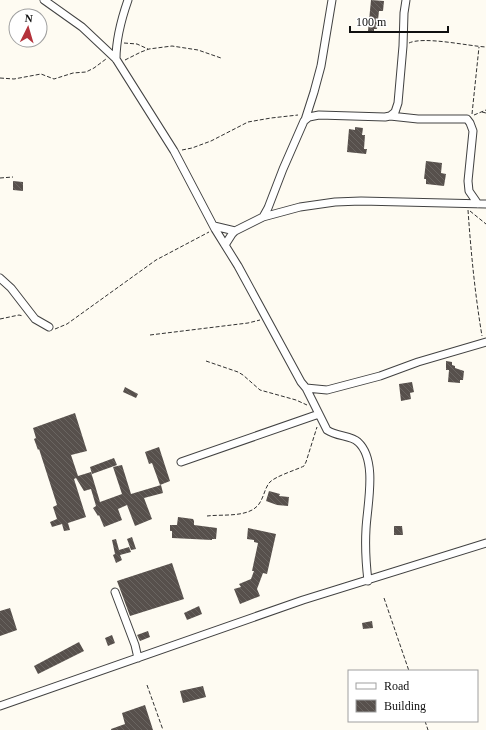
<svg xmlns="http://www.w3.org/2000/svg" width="486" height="730" font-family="Georgia,serif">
<defs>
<pattern id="building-back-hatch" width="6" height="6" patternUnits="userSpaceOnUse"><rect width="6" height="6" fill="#57504c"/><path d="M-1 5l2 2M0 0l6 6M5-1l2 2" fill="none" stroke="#6a6561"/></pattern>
</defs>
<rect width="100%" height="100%" fill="#fefbf2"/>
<path fill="url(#building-back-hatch)" d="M371,0L384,1L383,11H379L377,29H374V32L368,31Z
M355,127L363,128L362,135H365L364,149H367L366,154L347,152L349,129L355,130Z
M426,161L442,163L441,173L446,174L444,186L426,184V179H424Z
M13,181L23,182V191L13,190Z
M446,361L452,362V365L455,366V368L464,371L463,380H460V383L448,382L449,370H446Z
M412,382L414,392L410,393L411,399L401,401L399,384Z
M125,387L138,394L136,398L123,392Z
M75,413L87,451L71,455L78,476L91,472L100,502L122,494L113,467L122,465L131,494L161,485L163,493L144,498L152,519L135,526L127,505L118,509L122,520L104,527L99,515L98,516L93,508L96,506L91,489L84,491L76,478L74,479L86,517L68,523L70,530L64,531L62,524L52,527L50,522L57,519L53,507L57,505L39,449L38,450L34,439L36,438L33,428Z
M159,447L170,481L160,485L152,463L149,464L145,452Z
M114,458L117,465L92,474L90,467Z
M269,491L280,494L279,496L289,497L288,506L277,505L266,501Z
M178,517L193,519L194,521V525L217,528L216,539H212V540L172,538V531H170V525H177Z
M394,526H402L403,535H394Z
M248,528L276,534L267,574L263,573L257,589L260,596L240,604L234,589L241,587L239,584L251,579L254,571H252L258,543L254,542V540L247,539Z
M132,537L136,549L131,550L127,539Z
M116,539L119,550L129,547L131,552L120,555L122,560L116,563L113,555L115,554L112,540Z
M172,563L184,599L130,616L117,581Z
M199,606L202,614L187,620L184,613Z
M10,608L17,630L0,636V611Z
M372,621L373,628L363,629L362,623Z
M148,631L150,637L140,641L137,635Z
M112,635L115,643L108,646L105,638Z
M79,642L84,651L38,674L34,666Z
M203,686L206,697L183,703L180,691Z
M145,705L153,730H111V729L125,724L122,713Z"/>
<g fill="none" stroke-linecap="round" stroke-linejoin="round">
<g stroke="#424242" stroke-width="9">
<path id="minor" d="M44,0L82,27L116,59L174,151L215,229L238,266L301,382L306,388L327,390L380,376L418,362L486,342
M116,59C116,38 121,20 128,0
M390,116L418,119H467L470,123L473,131L468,181L469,191L478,204
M305,120L314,92L321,66L332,0
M263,217L300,207L335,202L361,201L486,204
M214,226L235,231
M225,245L232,234L235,231L263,217L268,208L283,169L304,121L309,117L319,115L385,117L390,116L395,112L398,103L403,46L404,13L406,0
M0,278L11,288L35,319L49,327
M306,388L327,430C337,437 351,435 358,442C378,460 367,506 366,529C365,546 366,564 368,581
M181,462L319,414
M115,592L135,645L138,658
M0,706L303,600L486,543"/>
</g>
<path stroke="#313131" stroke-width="1" stroke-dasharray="4 2" stroke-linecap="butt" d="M124,43L137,44L148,49
M409,43C424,36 468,46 486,47
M125,60L141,52L149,49L172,46L198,50L221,58
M0,78L14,79L41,74L54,79L73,73L86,72L94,68L106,59
M482,112L486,113
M472,114L479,47
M474,115L486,110
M182,150L192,148L211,141L248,122L271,118L298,115
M0,178L13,177
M468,210C471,253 475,294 482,336
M470,211L486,224
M0,319L19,315L23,316
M55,329L67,324L156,260L209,232
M150,335L248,323L260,320
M206,361L238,372L243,375L260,390L296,400L307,405
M207,516C223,514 249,518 259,504C264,497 265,487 270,482C276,476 296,470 304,466L306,462L317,427
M384,598L409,671
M147,685L163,730
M425,721L428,730"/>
<use href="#minor" stroke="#fff" stroke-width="7"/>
</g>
<rect x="348" y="670" width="130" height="52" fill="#ffffff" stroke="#9f9f9f"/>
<rect x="356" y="683" width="20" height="6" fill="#ffffff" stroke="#9f9f9f"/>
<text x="384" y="690" font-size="12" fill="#0f0f0f">Road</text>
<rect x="356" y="700" width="20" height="12" fill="url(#building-back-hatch)" stroke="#9f9f9f"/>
<text x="384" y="710" font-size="12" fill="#0f0f0f">Building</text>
<g transform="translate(28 28) rotate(5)"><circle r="19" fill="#ffffff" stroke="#9f9f9f"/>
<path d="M0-3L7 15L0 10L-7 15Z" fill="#b4323b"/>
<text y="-6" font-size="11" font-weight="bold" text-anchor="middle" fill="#0f0f0f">N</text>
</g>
<path d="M350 26v6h98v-6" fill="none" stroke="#0f0f0f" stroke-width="2"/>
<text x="356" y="26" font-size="12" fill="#0f0f0f" stroke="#ffffff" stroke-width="3" paint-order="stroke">100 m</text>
</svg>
